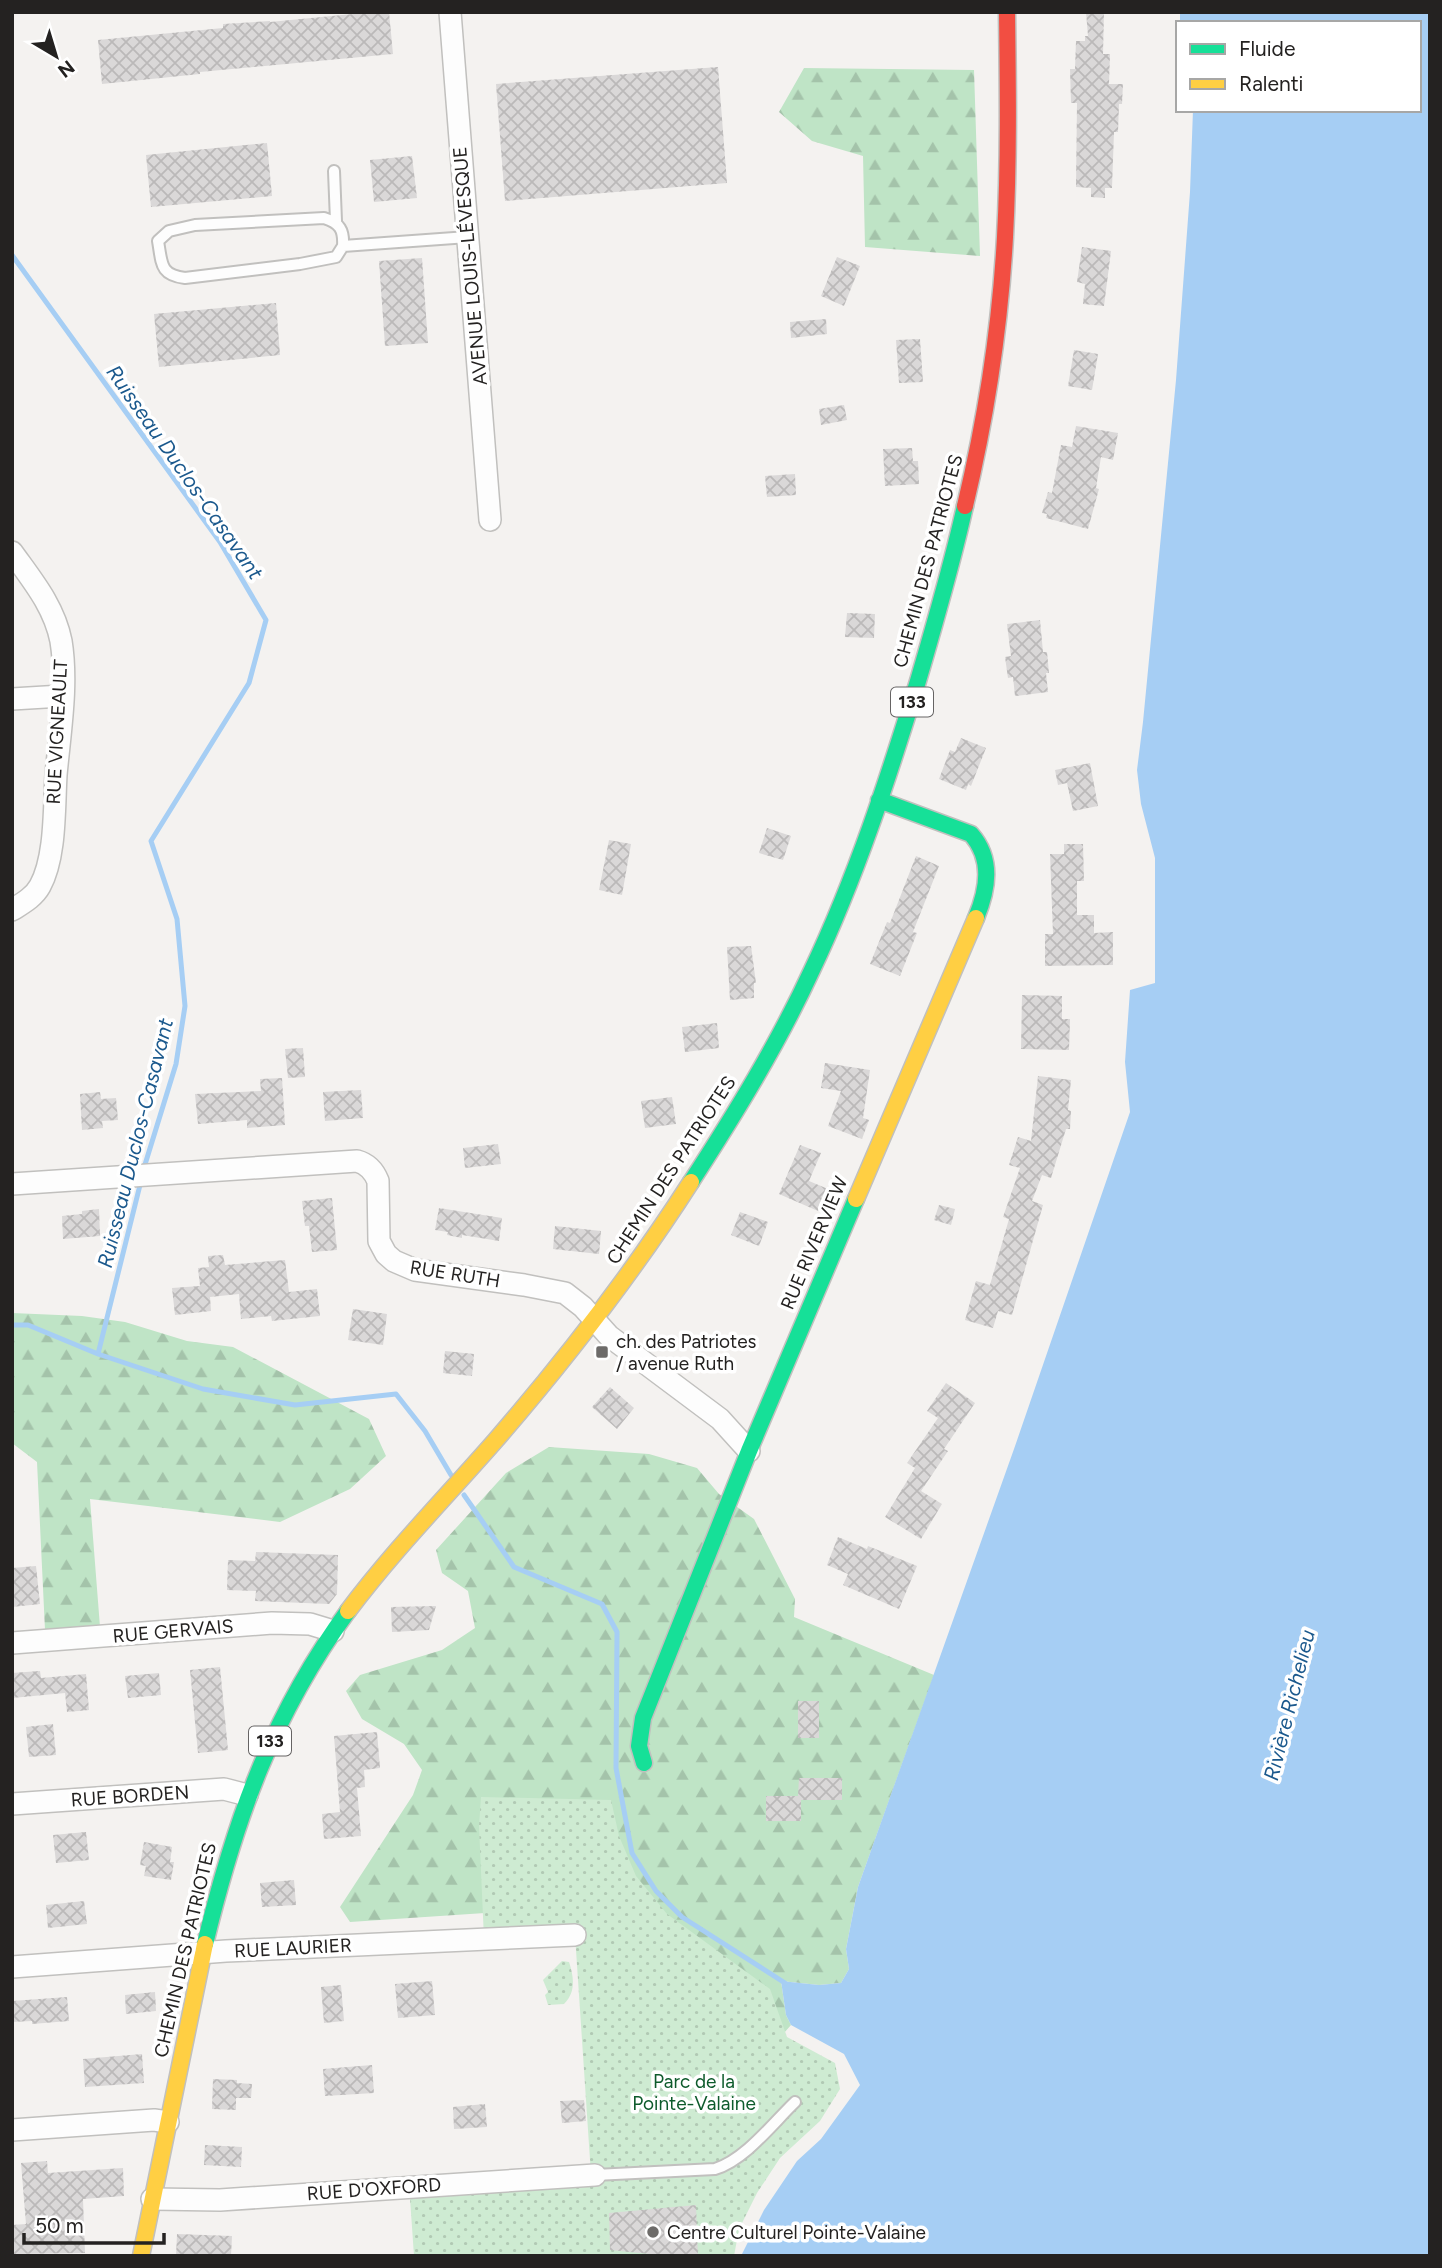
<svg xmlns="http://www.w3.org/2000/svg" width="1442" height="2268" font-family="Figtree,sans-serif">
<defs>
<pattern id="forest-firs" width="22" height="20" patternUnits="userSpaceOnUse" patternTransform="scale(1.75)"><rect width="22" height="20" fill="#bfe4c6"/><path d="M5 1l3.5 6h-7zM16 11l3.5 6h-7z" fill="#a4c3aa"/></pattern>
<pattern id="park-dots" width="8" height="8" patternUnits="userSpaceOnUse" patternTransform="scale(1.75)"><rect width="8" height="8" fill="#ceebd2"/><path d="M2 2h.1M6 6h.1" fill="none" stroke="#b1c9b4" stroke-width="1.8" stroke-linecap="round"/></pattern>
<pattern id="building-cross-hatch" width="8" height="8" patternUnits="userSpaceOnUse" patternTransform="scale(1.75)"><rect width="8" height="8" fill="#dad8d8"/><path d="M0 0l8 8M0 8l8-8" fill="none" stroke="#bbb9b9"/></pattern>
</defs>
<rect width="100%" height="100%" fill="#f4f2f0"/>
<path fill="url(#forest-firs)" d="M804,68L974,70L980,256L865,247L863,156L812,141L779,112Z
M12,1313L82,1316L125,1322L187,1341L233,1347L369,1419L386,1456L350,1489L280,1522L90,1499L100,1627L45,1630L37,1462L12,1443Z
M549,1447L649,1454L697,1468L719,1494L754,1519L795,1599L794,1617L934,1675L858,1887L846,1949L849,1969L841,1983L819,1985L781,1981L786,2015L791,2025L770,2049L645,1976L500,1912L350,1922L340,1907L413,1795L422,1770L404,1744L362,1719L346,1691L360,1675L442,1650L475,1628L468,1591L442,1573L436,1550L506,1473Z"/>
<path fill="url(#park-dots)" d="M481,1797L611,1800L619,1836L636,1876L667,1914L770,1989L787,2037L835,2063L840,2089L820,2121L780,2158L757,2193L739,2229L734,2256H414L409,2184L591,2175L575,1935L484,1939L479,1826Z
M562,1961L569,1962C574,1977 576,1992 564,2004L548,2005L545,1995L548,1992L543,1980Z"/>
<path fill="#a6cef4" d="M1180,12H1430V2256H741L764,2210L797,2161L821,2139L860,2085L844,2054L791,2025L786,2015L781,1981L819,1985L841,1983L849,1969L846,1949L858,1887L1014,1449L1130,1112L1125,1062L1130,990L1155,983V858L1141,804L1137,770L1143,722L1176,380L1190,192L1193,110H1419V23H1180Z"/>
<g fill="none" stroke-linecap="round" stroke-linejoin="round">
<path stroke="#a6cef4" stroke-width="5" d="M12,255L220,542L266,620L249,683L151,841L177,919L185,1006L176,1064L143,1171
M12,1325H28L98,1354L203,1389L295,1405L396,1394L425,1431L451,1475
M98,1354L141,1181
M464,1495L514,1567L602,1604L617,1632L616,1768L632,1853L656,1891L682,1917L785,1983"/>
</g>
<path fill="url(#building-cross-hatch)" d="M373,12H389L393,54L200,72V74L102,84L98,40L223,28V24L270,21V22Z
M1086,12H1104L1103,54H1110L1109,84H1123L1122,104H1119L1118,132H1114L1112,188H1105V198L1091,197V188L1076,187L1077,103H1071L1070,69H1075L1076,41H1085V36H1088Z
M718,67L727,183L505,201L496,84Z
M267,143L272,196L151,207L146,155Z
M412,156L417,198L374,202L370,160Z
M1082,247L1111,251L1104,306L1083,304L1085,284L1077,282Z
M837,257L860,266L844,306L821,296Z
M422,258L428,343L385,346L379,261Z
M276,303L280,355L159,367L154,314Z
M826,319L827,334L791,338L790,322Z
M920,339L923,382L899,383L896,340Z
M1074,350L1098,354L1092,390L1068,386Z
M844,405L847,420L821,425L819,409Z
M1076,426L1118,433L1113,460L1101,457L1096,488L1099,489L1088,529L1046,518L1047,514L1042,513L1048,492L1052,493L1061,445L1072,447Z
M912,448L913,461H918L919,484L885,486L883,449Z
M795,474L796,495L767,497L765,476Z
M847,613L875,614L874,638L845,637Z
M1040,620L1043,652H1047L1049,673H1046L1048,692L1015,696L1013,677L1008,678L1005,657L1011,656L1007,624Z
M961,738L986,748L971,786L968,784L966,790L939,779L950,750L955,752Z
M1090,763L1098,806L1073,811L1067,783L1058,785L1055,770Z
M767,828L791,836L783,860L759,853Z
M609,840L631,844L622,895L599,890Z
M1064,844H1083L1084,881H1077V915H1094V933L1113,932V965L1045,966V934H1053L1050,854H1064Z
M916,856L939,866L913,932L917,933L900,976L870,964L887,922L890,923Z
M751,946L756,983H754V998L730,1000L727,947Z
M1022,995L1062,996V1019H1070L1069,1050L1021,1049Z
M717,1023L719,1048L685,1052L682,1027Z
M303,1048L305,1077L288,1078L285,1049Z
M825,1063L870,1070L863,1118L869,1120L862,1139L828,1126L841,1091L821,1088Z
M1038,1076L1071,1080L1068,1110L1071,1111L1070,1129H1066L1051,1178L1042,1175L1032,1201L1043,1205L1012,1315L998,1311L993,1328L965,1320L976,1281L990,1285L1009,1219L1003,1217L1020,1168L1009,1165L1018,1137L1031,1141Z
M282,1078L285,1125L247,1128V1120L198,1124L195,1094L261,1091L260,1079Z
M361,1090L363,1118L325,1121L323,1092Z
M100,1092L101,1099L116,1098L118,1120L102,1121L103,1128L82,1130L80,1094Z
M672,1097L676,1124L645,1128L641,1101Z
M498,1144L501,1164L465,1168L463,1148Z
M800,1145L821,1153L809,1181L828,1189L818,1211L779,1194Z
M332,1198L337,1250L312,1252L309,1226H305L302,1201Z
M939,1205L955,1209L951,1225L934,1220Z
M439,1208L502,1218L499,1241L462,1235V1238L447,1235L448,1232L435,1230Z
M99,1209L100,1236L63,1239L62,1216L82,1214V1211Z
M740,1212L768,1222L759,1246L731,1235Z
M555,1226L601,1231L599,1254L553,1249Z
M223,1255L225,1265L285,1260L289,1292L317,1289L320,1316L272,1321L271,1316L241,1319L239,1294L210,1297L211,1311L175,1315L172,1288L200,1286L198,1268L209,1267L208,1256Z
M353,1309L387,1314L383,1345L348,1340Z
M445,1351L474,1354L472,1376L443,1373Z
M946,1383L975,1403L944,1449L948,1451L921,1491L942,1504L921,1539L885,1517L915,1468L907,1463L938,1418L927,1411Z
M610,1387L634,1408L617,1429L592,1407Z
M838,1537L867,1549L868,1546L917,1566L899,1609L843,1585L848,1574L827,1565Z
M256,1552L338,1555L337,1594L329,1604L255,1601L256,1591L227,1590L228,1560L255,1561Z
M36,1566L40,1604L12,1607V1568Z
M436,1606L429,1630L392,1632L391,1607Z
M220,1667L228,1750L198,1753L190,1670Z
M40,1671L41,1678L86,1674L89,1710L67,1712L65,1693L12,1698V1673Z
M159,1673L161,1695L128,1698L125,1676Z
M798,1701H819V1738H798Z
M53,1724L56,1755L29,1757L26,1727Z
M377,1732L380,1768L364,1770L365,1787L357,1788L361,1836L324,1839L322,1814L340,1812L334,1736Z
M799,1778H842V1800H801V1821H766V1796H798Z
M86,1832L89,1860L56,1863L53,1835Z
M144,1842L172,1847L170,1862H174L171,1880L144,1876L146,1866L140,1865Z
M294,1880L296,1905L262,1907L260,1883Z
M84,1901L87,1924L48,1928L46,1905Z
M432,1981L435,2015L398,2018L395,1984Z
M341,1985L344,2021L324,2023L321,1987Z
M155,1992L156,2011L126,2014L125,1995Z
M67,1997L69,2021L32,2024V2021L12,2022V2001Z
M142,2054L144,2083L85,2087L83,2059Z
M372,2065L374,2093L325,2096L323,2069Z
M213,2079L237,2080V2083L252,2084L251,2098H236V2110L212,2109Z
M584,2100L586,2121L562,2123L560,2101Z
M485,2104L487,2127L454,2129L453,2107Z
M205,2145L242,2147L241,2167L204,2165Z
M47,2161L48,2173L123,2168L124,2196L83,2199L85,2253L12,2254V2225L26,2224L21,2163Z
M696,2205L698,2256H669L610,2250L609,2213Z
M177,2234L232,2236L231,2256H176Z"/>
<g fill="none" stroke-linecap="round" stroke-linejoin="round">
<g stroke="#c1c0be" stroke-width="14">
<path id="lane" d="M334,171L336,221
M343,246C344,230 340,223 324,218L195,225L169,231L158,241C162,264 160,275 185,278L300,264L336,257L343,246L468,237
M595,2175L715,2169C745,2160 773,2123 795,2102"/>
</g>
<g stroke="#c1c0be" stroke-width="24">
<path id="street" d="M450,12L490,520
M12,552C32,580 54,606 61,641C68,684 60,731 56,775C54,807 56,857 40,886C34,897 23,903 12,910
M12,699L62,696
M12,1184L357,1161C368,1164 374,1171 378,1181L379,1241L386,1254L394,1261L415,1270L524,1285L565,1293L583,1307L609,1336L720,1419L749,1451
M12,1643L272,1623L310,1624L333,1631
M12,1804L224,1789L247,1795
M12,1967L226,1951L575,1935
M12,2130L154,2120L168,2122
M152,2199L220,2200L595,2175"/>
</g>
<g stroke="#c1c0be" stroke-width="19">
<path id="fast" d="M879,800L971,834C993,859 988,889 976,918
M691,1182C735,1114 778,1044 812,970C856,877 888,779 918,681C935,623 952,565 965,506
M644,1763L639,1746L643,1718L749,1451L856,1199
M205,1944C235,1820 272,1715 348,1611"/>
</g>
<g stroke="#c1c0be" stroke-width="19">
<path id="slow" d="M856,1199L976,918
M348,1611C393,1551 446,1497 495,1441C566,1359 632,1274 691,1182
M141,2256L205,1944"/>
</g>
<g stroke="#c1c0be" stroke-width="19">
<path id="jam" d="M965,506C986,418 1000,328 1005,237C1009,162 1008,87 1007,12"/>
</g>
<use href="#lane" stroke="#fdfdfd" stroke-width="10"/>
<use href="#street" stroke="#fdfdfd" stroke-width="21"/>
<use href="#fast" stroke="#16e098" stroke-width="16"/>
<use href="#slow" stroke="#ffcf43" stroke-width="16"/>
<use href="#jam" stroke="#f24e42" stroke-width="16"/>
</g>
<g fill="#6d6b69" stroke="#fff" stroke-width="2.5">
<rect x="595" y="1345" width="14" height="14" rx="3.5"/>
<circle cx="653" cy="2232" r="7"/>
</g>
<g text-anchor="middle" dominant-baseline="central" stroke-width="7" stroke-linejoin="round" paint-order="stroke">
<g fill="#fff" stroke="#666464" stroke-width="2">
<rect x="891" y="687.5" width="42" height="29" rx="5"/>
<rect x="249" y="1726.5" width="42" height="29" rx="5"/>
</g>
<g font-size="18" font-weight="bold" fill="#242221">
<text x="912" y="702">133</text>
<text x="270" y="1741">133</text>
</g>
<g font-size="19" fill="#242221" stroke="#fff">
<text transform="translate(470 266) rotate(-95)">AVENUE LOUIS-LÉVESQUE</text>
<text transform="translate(928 561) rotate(-75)">CHEMIN DES PATRIOTES</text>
<text transform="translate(57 732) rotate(-87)">RUE VIGNEAULT</text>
<text transform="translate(671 1170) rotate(-57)">CHEMIN DES PATRIOTES</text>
<text transform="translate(814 1243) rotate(-67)">RUE RIVERVIEW</text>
<text transform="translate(455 1274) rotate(9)">RUE RUTH</text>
<text transform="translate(173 1631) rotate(-5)">RUE GERVAIS</text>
<text transform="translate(130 1796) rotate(-4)">RUE BORDEN</text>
<text transform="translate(293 1948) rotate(-3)">RUE LAURIER</text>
<text transform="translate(185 1950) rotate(-77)">CHEMIN DES PATRIOTES</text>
<text transform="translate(374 2189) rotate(-4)">RUE D'OXFORD</text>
</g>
<g font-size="19" fill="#242221" stroke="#fff" text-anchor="start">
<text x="616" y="1341">ch. des Patriotes<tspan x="616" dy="22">/ avenue Ruth</tspan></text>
<text x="667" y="2232">Centre Culturel Pointe-Valaine</text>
</g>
<g font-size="19" fill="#0e5b2c" stroke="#fff">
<text x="694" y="2081">Parc de la<tspan x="694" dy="22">Pointe-Valaine</tspan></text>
</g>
<g font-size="21" font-style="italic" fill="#1b598d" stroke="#fff">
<text transform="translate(185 472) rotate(55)">Ruisseau Duclos-Casavant</text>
<text transform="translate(135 1143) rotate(-76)">Ruisseau Duclos-Casavant</text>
<text transform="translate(1289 1705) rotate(-76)">Rivière Richelieu</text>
</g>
</g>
<rect width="1442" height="2268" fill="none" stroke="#242221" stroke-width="28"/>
<rect x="1176" y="21" width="245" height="91" fill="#ffffff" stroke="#a7a7a6" stroke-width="2"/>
<rect x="1190" y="44" width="35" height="10" fill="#16e098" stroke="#a7a7a6" stroke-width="2"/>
<text x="1239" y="56" font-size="21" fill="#242221">Fluide</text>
<rect x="1190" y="79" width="35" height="10" fill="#ffcf43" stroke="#a7a7a6" stroke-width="2"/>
<text x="1239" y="91" font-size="21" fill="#242221">Ralenti</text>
<g transform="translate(56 56) rotate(142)" stroke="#ffffff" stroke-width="5" paint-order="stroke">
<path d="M0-5L12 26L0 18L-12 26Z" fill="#242221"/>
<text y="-10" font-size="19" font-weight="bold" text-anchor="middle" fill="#242221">N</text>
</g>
<path d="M24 2233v10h140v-10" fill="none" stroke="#242221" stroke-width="3.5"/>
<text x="35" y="2233" font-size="21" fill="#242221" stroke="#ffffff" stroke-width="5" paint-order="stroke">50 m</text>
</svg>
